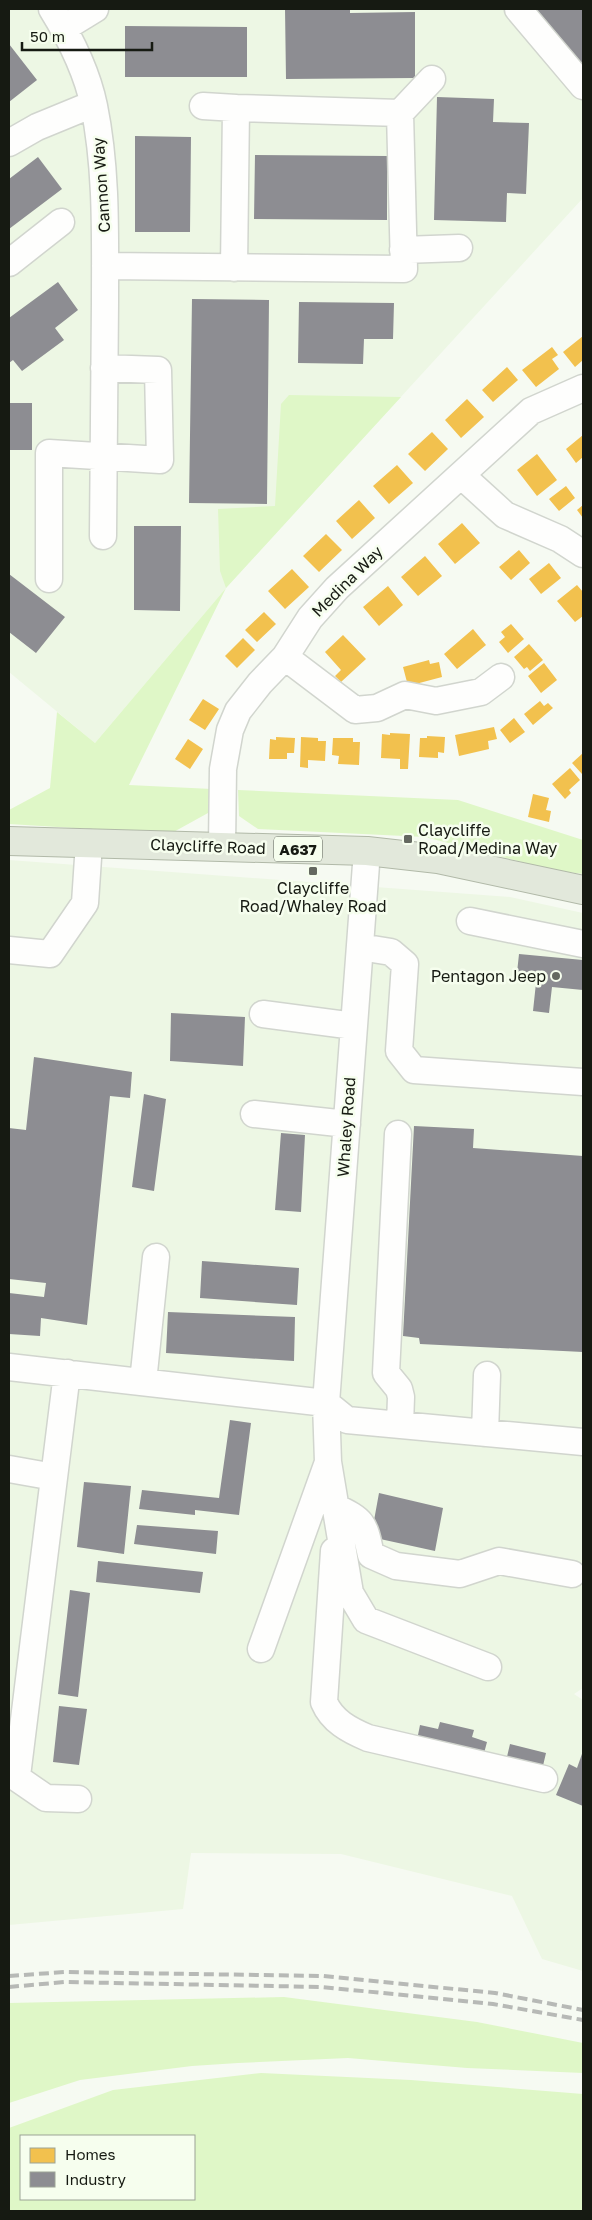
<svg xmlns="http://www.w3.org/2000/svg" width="592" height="2220" font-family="'Golos Text',sans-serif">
<rect width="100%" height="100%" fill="#f6faf2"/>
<path fill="#edf7e4" d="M9,9H583V198L226,588L95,743L9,672Z
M9,860L510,897L583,913V1688L574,1694L583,1700V1971L542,1959L512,1896L341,1854L191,1853L183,1909L9,1925Z"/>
<path fill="#dff7c7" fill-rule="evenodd" d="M289,395L401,397L226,588L129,785L212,789L208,813L170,834L9,824V810L50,788L57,712L95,743L226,588L220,571L218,509L275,506L281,404Z
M238,790L458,800L583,840V874L553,870L425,837L258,829L239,816Z
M284,1997L477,2022L583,2043V2073L467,2068L348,2058L238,2063L192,2066L80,2080L9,2103V2003Z
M261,2073L411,2080L583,2094V2211H9V2128L113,2090ZM194,2136V2199H21V2136Z"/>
<path fill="#f2c14e" d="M583,336V360L575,367L563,352Z
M552,347L558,355L552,359L559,369L536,387L522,370Z
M507,367L518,380L493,402L482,390Z
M467,399L484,417L461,438L445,420Z
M432,432L448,449L425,471L408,454Z
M583,435V457L576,463L566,449Z
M537,454L557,480L537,496L517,470Z
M397,465L413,483L389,504L373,486Z
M566,486L575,498L559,511L549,499Z
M359,500L375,518L352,539L336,521Z
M583,505V518L577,510Z
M462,523L480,543L455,564L438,544Z
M326,534L342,550L319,572L303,556Z
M519,550L530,563L511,580L499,567Z
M425,556L442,576L418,596L401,577Z
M549,563L561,578L541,594L529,579Z
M292,569L309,587L285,609L268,591Z
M577,585L583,592V616L575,622L557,601Z
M388,586L403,605L379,626L363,607Z
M264,612L276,624L257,642L245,630Z
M511,624L524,639L508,653L499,642L505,637L501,632Z
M473,629L486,645L457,669L444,654Z
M343,635L366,659L341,682L335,676L341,670L325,652Z
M243,638L255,650L237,668L225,656Z
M529,644L543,660L530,671L527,667L524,669L514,657Z
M429,660L430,664L439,662L442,677L408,686L403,667Z
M544,663L557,680L541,693L528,676Z
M203,699L219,709L205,730L189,720Z
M540,701L544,706L548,703L553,708L533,725L524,714Z
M514,718L525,732L510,743L500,730Z
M494,727L497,739L488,741L489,749L459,756L455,735Z
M390,733L410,734L408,769H400V759L381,758L382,734L390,735Z
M427,736L445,737L444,753L438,752V758L419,757L420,738H427Z
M276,737L295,738L294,753H287V759H269L270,739L276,740Z
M301,737L318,738V741H326L325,761L308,760V768L300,767Z
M333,738H353V742H360L359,765L338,764L339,756L332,755Z
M188,739L203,749L190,769L175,759Z
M583,753V773L582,774L572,763Z
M570,768L580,780L569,790L571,793L565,799L552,784Z
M533,794L549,798L546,810L551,811L549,822L528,817Z"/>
<path fill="#8d8d92" d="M285,9H350V13L415,12V78L286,79Z
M530,9H583V68Z
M125,26L247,27V77H125Z
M9,44L37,80L9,102Z
M437,97L494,99L493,122L529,123L526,194L507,193L506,222L434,220Z
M135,136L191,137L190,232H135Z
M255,155L387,156V220L254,219Z
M38,157L62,189L9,229V179Z
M58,282L78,310L55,328L64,340L22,371L13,360L9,363V318Z
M192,299L269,300L267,504L189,503Z
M299,302L394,303L393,339H364L363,364L298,363Z
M9,403H32V450H9Z
M134,526H181L180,611L134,610Z
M9,574L65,617L36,653L9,632Z
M519,954L583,960V990L552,987L549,1013L533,1011L536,983L516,982Z
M171,1013L245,1017L243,1066L170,1061Z
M34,1057L132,1072L130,1098L110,1096L87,1325L41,1318L40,1336L9,1334V1293L44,1297L46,1283L9,1279V1128L26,1130Z
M144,1094L166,1099L154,1191L132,1187Z
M414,1126L474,1129L473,1148L583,1156V1352L420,1344L419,1338L403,1336Z
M281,1133L305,1135L301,1212L275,1210Z
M202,1261L299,1268L297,1305L200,1298Z
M168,1312L295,1317L294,1361L166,1353Z
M230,1420L251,1423L239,1515L195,1510V1515L139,1509L142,1490L219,1498Z
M84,1482L131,1486L124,1554L77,1547Z
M379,1493L443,1508L435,1551L371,1537Z
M137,1525L218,1531L216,1554L134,1544Z
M98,1561L203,1572L200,1593L96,1582Z
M70,1590L90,1593L78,1697L58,1694Z
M59,1706L87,1709L79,1765L53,1762Z
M440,1722L474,1730L472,1737L487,1742L483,1757L417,1740L420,1725L438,1729Z
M510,1744L546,1753L542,1770L506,1761Z
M583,1751V1806L556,1795L569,1764L577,1768Z"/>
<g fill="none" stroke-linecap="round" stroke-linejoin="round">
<g stroke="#d1d5ce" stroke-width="29">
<path id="minor" d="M52,9C70,38 87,72 94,106C107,170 105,236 105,302C105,380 104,458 103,536
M518,9L583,86
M64,28L95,9
M203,106L236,108
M400,113L432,79
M9,143L37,127L93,104
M403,250L459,248
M9,263L61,222
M105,266L404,269L400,113L236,108L234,268
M461,475L505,515L560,539L583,554
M49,579V453L160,460L158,370L104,368
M285,657L355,710L377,708L405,695L436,701L481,692L501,677
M222,846L223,769L230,730L238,711L260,683L285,657L310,618L337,588L531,411L583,388
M367,851L326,1403L328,1462L350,1593L366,1620L488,1667
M470,921L583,944
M360,947L391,952L405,964L399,1051L414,1070L583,1082
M9,950L50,954L85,903L89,843
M263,1014L354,1026
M254,1114L347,1124
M398,1134L386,1373L399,1389L401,1397L400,1425
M9,1367L326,1403L347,1420L583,1442
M143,1382L156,1257
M485,1433L487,1375
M9,1469L54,1477
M335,1507C365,1521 364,1524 371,1555L396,1566L460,1574L499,1561L572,1574
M334,1551L324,1702C332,1721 349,1730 368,1738L544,1779
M261,1649L327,1465
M9,1775L17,1776L67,1373
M17,1776H14L46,1798L78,1799"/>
</g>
<g stroke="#b1b9a8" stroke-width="30">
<path id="highway" d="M9,841L367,851L438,859L583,890"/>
</g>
<use href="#minor" stroke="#fefefd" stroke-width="26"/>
<use href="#highway" stroke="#e2e8db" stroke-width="28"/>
<path stroke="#b7b9b6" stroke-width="4" stroke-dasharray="10 5" stroke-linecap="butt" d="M9,1976L65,1972L323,1976L495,1993L583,2010
M9,1987L65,1982L322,1987L493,2004L583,2020"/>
</g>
<g fill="#646860" stroke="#f6feee" stroke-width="2">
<rect x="403" y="834" width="10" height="10" rx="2.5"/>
<rect x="308" y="866" width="10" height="10" rx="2.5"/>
<circle cx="556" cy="976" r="5"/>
</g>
<g text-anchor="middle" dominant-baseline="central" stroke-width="5" stroke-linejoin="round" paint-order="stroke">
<rect fill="#f6feee" stroke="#595e54" stroke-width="1" x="274" y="836.5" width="48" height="25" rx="4"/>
<g font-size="15" font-weight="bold" fill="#161a12">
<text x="298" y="849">A637</text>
</g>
<g font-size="16" fill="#161a12" stroke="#f6feee">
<text transform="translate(101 185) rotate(-94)">Cannon Way</text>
<text transform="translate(347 581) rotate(-45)">Medina Way</text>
<text transform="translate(208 846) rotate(2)">Claycliffe Road</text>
<text transform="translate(346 1127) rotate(-86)">Whaley Road</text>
</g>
<g font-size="16" fill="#161a12" stroke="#f6feee" text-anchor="start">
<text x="418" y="830">Claycliffe<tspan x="418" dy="18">Road/Medina Way</tspan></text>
<text x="313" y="888" text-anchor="middle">Claycliffe<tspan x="313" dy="18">Road/Whaley Road</tspan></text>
<text x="546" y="976" text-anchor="end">Pentagon Jeep</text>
</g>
</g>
<rect width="592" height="2220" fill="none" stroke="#161a12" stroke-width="20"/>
<rect x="20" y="2135" width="175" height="65" fill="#f6feee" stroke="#9ca396"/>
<rect x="30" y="2148" width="25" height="15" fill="#f2c14e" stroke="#9ca396"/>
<text x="65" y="2160" font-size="15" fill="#161a12">Homes</text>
<rect x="30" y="2172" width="25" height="15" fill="#8d8d92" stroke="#9ca396"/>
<text x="65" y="2185" font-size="15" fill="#161a12">Industry</text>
<path d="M22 42v8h130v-8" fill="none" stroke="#161a12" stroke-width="2.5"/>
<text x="30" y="42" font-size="15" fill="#161a12" stroke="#f6feee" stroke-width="4" paint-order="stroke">50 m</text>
</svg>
